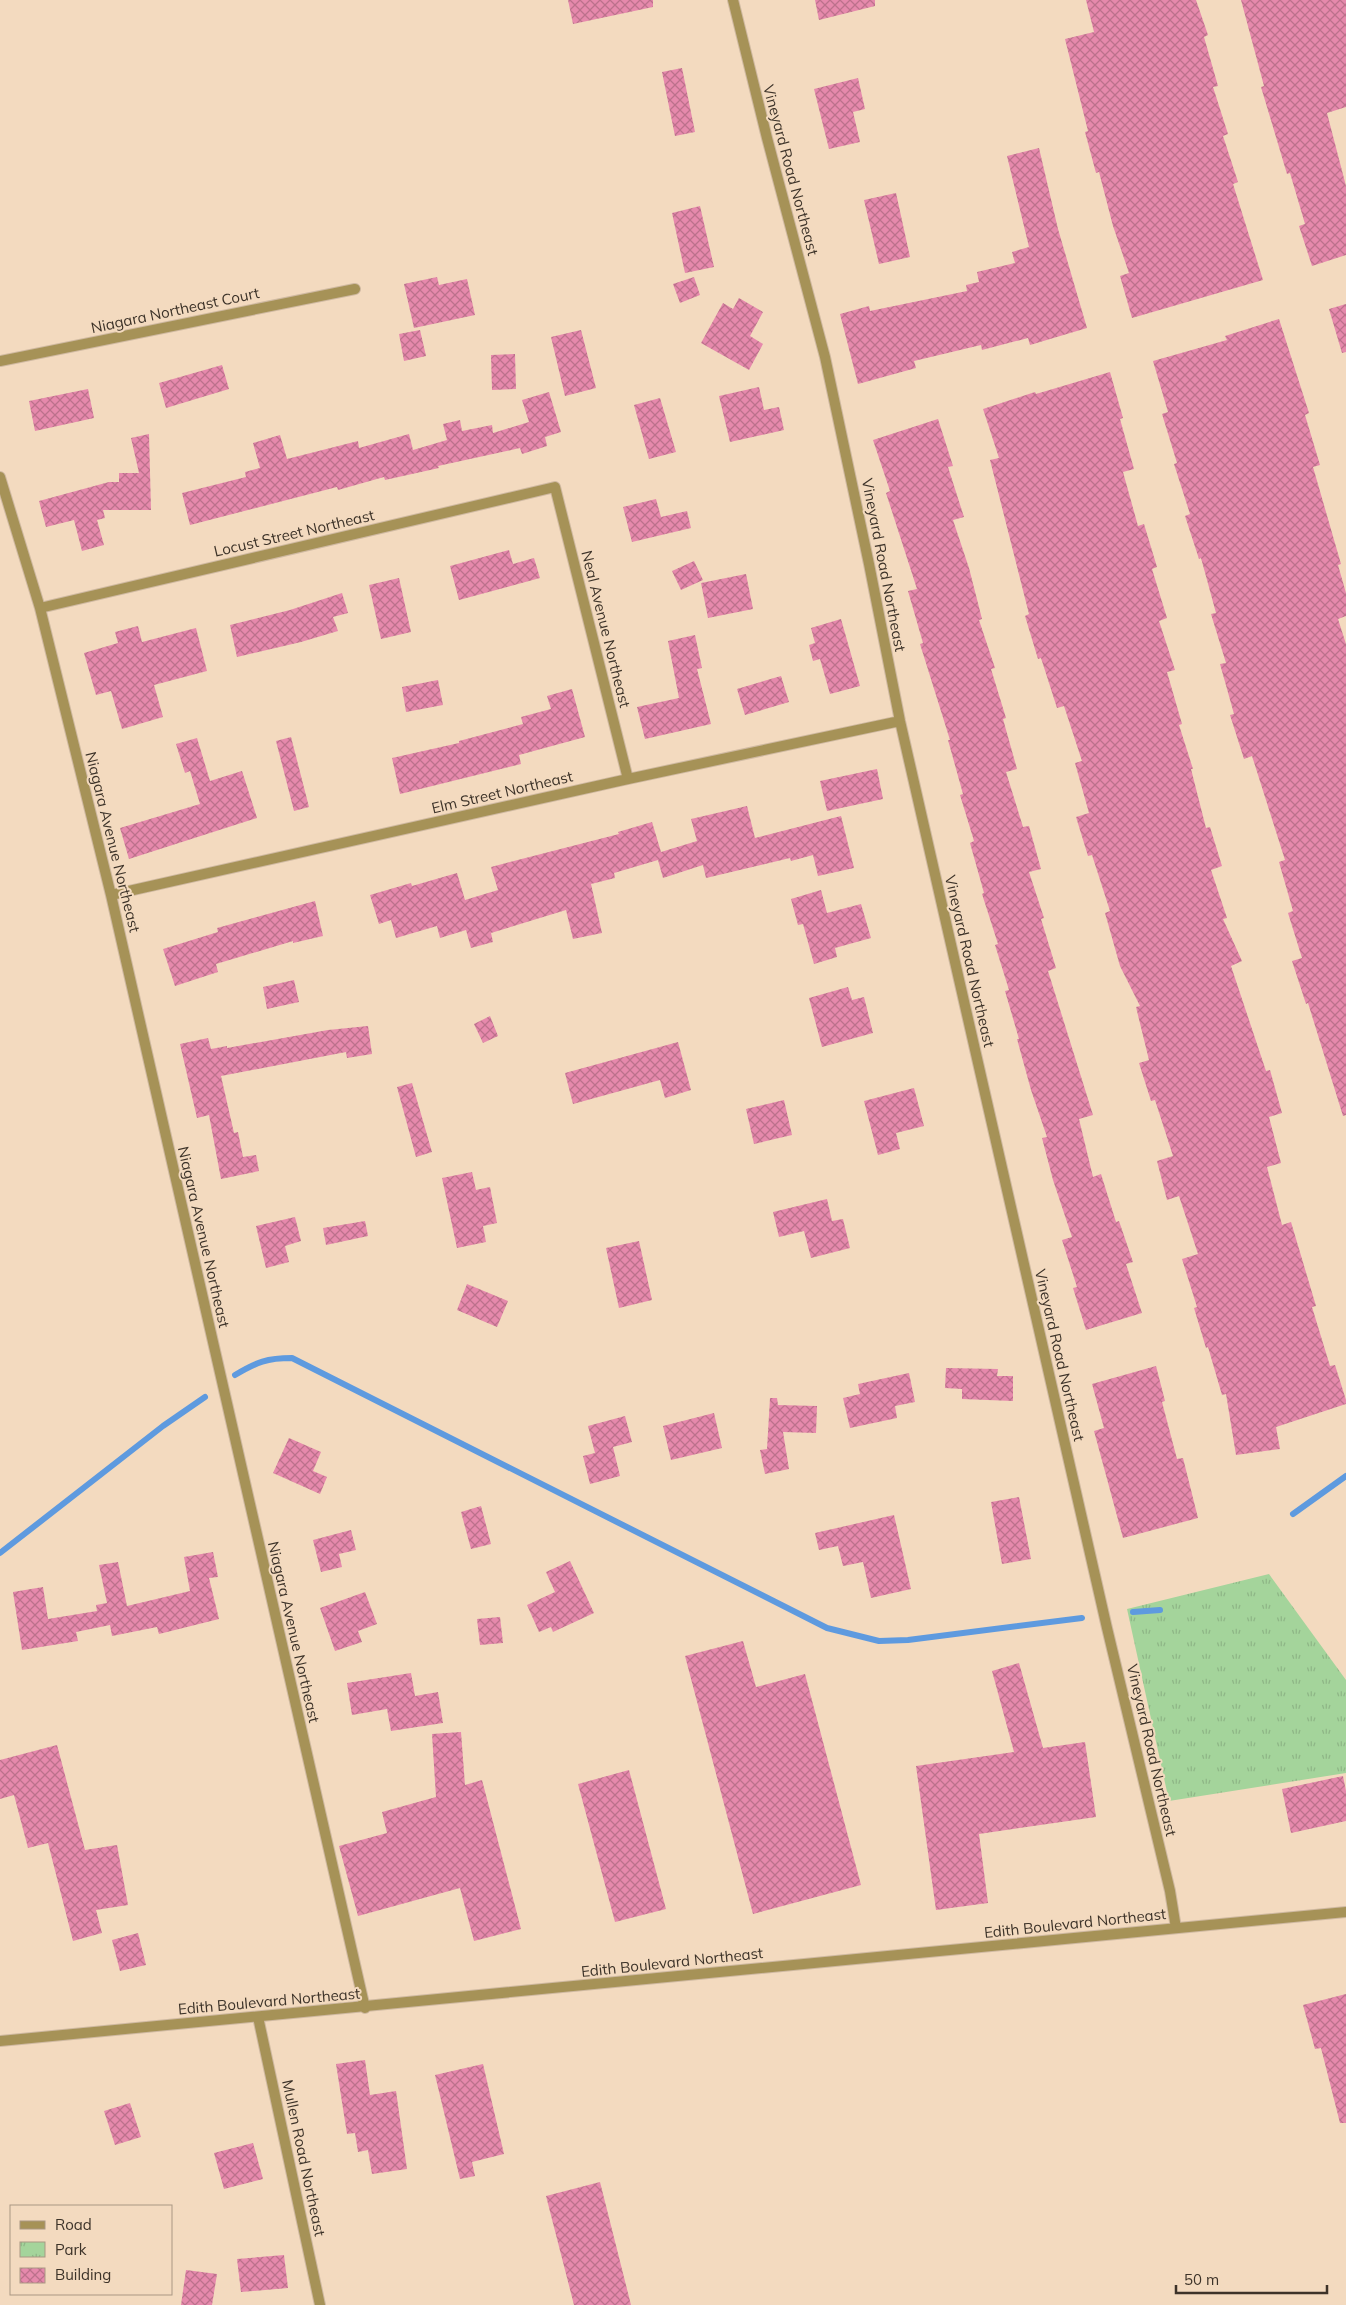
<svg xmlns="http://www.w3.org/2000/svg" width="1346" height="2305" font-family="Mulish,sans-serif">
<defs>
<pattern id="park-tufts" width="24" height="20" patternUnits="userSpaceOnUse" patternTransform="scale(1.25)"><rect width="24" height="20" fill="#a4d49b"/><path d="M3 7l-1-3M5 7V3M7 7l1-3M15 17l-1-3M17 17v-4M19 17l1-3" fill="none" stroke="#8eb686"/></pattern>
<pattern id="building-cross-hatch" width="8" height="8" patternUnits="userSpaceOnUse" patternTransform="scale(1.25)"><rect width="8" height="8" fill="#e689ac"/><path d="M0 0l8 8M0 8l8-8" fill="none" stroke="#bc718c"/></pattern>
</defs>
<rect width="100%" height="100%" fill="#f3dabf"/>
<path fill="url(#park-tufts)" d="M1269,1574L1346,1680V1773L1169,1801L1127,1609Z"/>
<g fill="none" stroke-linecap="round" stroke-linejoin="round">
<path stroke="#5e9adf" stroke-width="6" d="M235,1375C257,1362 267,1358 292,1358L827,1628L879,1641L908,1640L1082,1618
M1293,1514L1346,1476
M0,1553L163,1426L205,1397
M1133,1612L1160,1610"/>
</g>
<path fill="url(#building-cross-hatch)" d="M568,0H653V7L573,24Z
M815,0H875V6L819,20Z
M1086,0H1196L1208,35L1204,37L1218,86L1213,87L1228,134L1223,136L1238,182L1233,184L1263,280L1132,318L1120,276L1129,273L1113,226L1099,172L1096,173L1085,132L1088,131L1065,39L1094,32Z
M1241,0H1346V107L1327,113L1346,186V255L1312,266L1299,226L1305,224L1290,173L1287,174L1261,87L1264,86Z
M682,68L695,132L675,136L662,72Z
M858,78L865,109L853,112L860,142L829,149L814,89Z
M1039,148L1058,229L1087,328L1030,345L1028,338L982,350L981,345L914,361L916,368L858,384L840,314L869,306L870,311L967,291L966,285L979,282L977,272L1015,263L1012,252L1029,247L1007,156Z
M896,193L910,257L879,264L864,200Z
M700,206L714,267L685,273L672,213Z
M437,277L439,285L467,279L475,315L414,328L404,284Z
M694,277L700,295L680,303L673,284Z
M739,298L763,312L750,336L763,344L749,370L701,343L723,303L733,309Z
M1346,304V352L1342,353L1329,309Z
M1279,319L1309,413L1305,415L1320,465L1313,467L1341,564L1338,565L1346,593V616L1338,619L1346,644V1115L1343,1116L1308,1003L1306,1004L1292,961L1302,958L1288,913L1293,911L1279,862L1285,860L1252,756L1244,759L1230,715L1234,714L1220,664L1226,663L1211,614L1216,613L1201,558L1199,559L1185,516L1190,514L1174,464L1177,463L1162,414L1168,412L1153,361L1227,340L1225,336Z
M420,330L426,356L404,361L399,334Z
M581,330L596,388L565,396L551,337Z
M515,354L516,389L492,390L491,355Z
M222,365L229,389L166,408L159,383Z
M1110,372L1123,418L1120,419L1134,469L1123,472L1138,526L1144,524L1157,567L1152,569L1167,618L1159,621L1175,670L1167,672L1182,724L1179,725L1193,769H1191L1206,828L1210,827L1222,866L1211,870L1227,918L1223,919L1242,961L1231,966L1266,1071L1270,1070L1282,1113L1269,1117L1281,1163L1267,1167L1282,1225L1291,1222L1316,1306L1312,1307L1330,1366L1335,1365L1346,1400V1404L1276,1427L1280,1449L1236,1455L1226,1394L1222,1395L1208,1347L1206,1348L1194,1308L1197,1307L1182,1259L1198,1254L1179,1196L1167,1200L1157,1161L1173,1156L1155,1100L1151,1101L1139,1063L1149,1060L1136,1007L1140,1006L1120,966L1105,913L1110,911L1092,855L1088,856L1076,817L1089,813L1075,763L1082,761L1064,706L1057,708L1041,658L1038,659L1025,616L1029,614L990,460L999,458L983,409L1035,392L1036,394Z
M759,387L764,410L779,407L784,430L730,442L719,396Z
M88,389L94,418L35,431L29,401Z
M549,392L561,432L545,437L547,446L522,454L520,448L438,466L439,468L385,480L384,477L338,490L337,487L190,525L182,493L246,477L245,472L260,468L253,443L280,435L287,459L358,441L359,448L409,434L413,450L447,440L443,424L460,420L462,431L492,425L493,433L529,422L522,400Z
M660,398L676,452L649,459L634,405Z
M938,419L953,466L948,467L964,517L953,520L969,568L982,619L979,620L995,668L991,669L1006,718L1003,719L1017,769L1006,772L1023,827L1029,826L1041,869L1029,872L1044,918L1041,919L1056,968L1048,971L1093,1115L1079,1119L1093,1177L1101,1174L1116,1222L1119,1221L1133,1262L1126,1264L1142,1313L1086,1330L1073,1288L1077,1287L1062,1240L1072,1237L1053,1180L1042,1138L1047,1137L1031,1090L1017,1039H1019L1005,991L1009,990L995,945L998,944L982,894L984,893L970,843L974,841L960,795L963,794L948,740H950L920,644L923,643L908,591L917,589L886,493L890,491L873,440Z
M149,434L151,510H103L105,518L97,520L104,545L82,551L74,520L46,527L39,501L109,482H119V473H139L131,438Z
M656,499L661,517L687,511L691,528L632,542L623,507Z
M509,550L513,564L534,558L540,578L459,600L450,566Z
M694,561L703,580L681,590L672,571Z
M746,574L753,609L708,618L701,583Z
M399,578L411,632L381,639L369,585Z
M342,593L348,613L333,617L338,631L301,642L237,657L230,625L290,610Z
M841,619L860,686L830,694L820,659L813,661L809,645L815,643L811,628Z
M138,626L142,642L196,628L207,671L154,685L163,717L122,729L111,691L96,695L84,653L118,643L115,632Z
M695,635L702,668L697,669L711,724L645,739L637,707L679,698L668,641Z
M781,676L789,702L745,715L737,689Z
M438,680L443,705L406,712L402,687Z
M572,689L585,737L519,755L521,764L400,794L392,758L459,743V741L523,724L521,717L551,709L547,696Z
M291,737L309,807L294,811L276,741Z
M197,738L210,781L242,771L257,818L129,859L120,828L200,804L190,771L185,773L176,744Z
M877,769L883,799L827,811L820,781Z
M747,806L755,838L841,816L854,868L818,876L813,855L791,861L790,858L706,878L703,865L663,878L658,860L614,873L615,878L591,884L602,933L573,939L566,910L491,933L493,942L471,948L466,930L440,938L437,926L396,938L391,920L379,924L370,895L411,883L412,886L457,873L465,900L498,890L491,867L619,834L618,832L652,822L661,852L697,841L691,819Z
M821,890L827,913L861,904L871,938L835,948L837,957L814,964L803,924L798,925L791,899Z
M315,901L323,936L293,943V941L216,964L218,972L175,986L163,949L218,932L217,928Z
M294,980L299,1002L267,1009L263,987Z
M848,987L852,1000L864,997L873,1033L822,1047L809,998Z
M490,1016L498,1036L483,1043L474,1024Z
M368,1026L372,1054L347,1058L346,1052L221,1076L234,1133L238,1132L243,1157L256,1155L259,1171L221,1179L209,1115L197,1118L180,1044L208,1038L211,1049L227,1046V1048L328,1030Z
M678,1042L691,1090L665,1098L660,1080L573,1104L565,1073Z
M412,1083L432,1152L416,1157L397,1087Z
M914,1088L924,1126L896,1133L900,1149L878,1155L864,1101Z
M784,1100L792,1135L754,1144L746,1109Z
M472,1172L476,1190L490,1187L497,1223L483,1226L486,1242L457,1248L442,1178Z
M827,1199L832,1221L843,1219L850,1248L811,1258L804,1231L779,1237L773,1212Z
M295,1217L301,1241L285,1246L289,1262L266,1268L256,1226Z
M365,1221L368,1236L326,1245L323,1228Z
M639,1241L652,1300L619,1308L606,1248Z
M467,1284L508,1301L497,1327L457,1310Z
M1156,1366L1165,1401L1162,1402L1177,1459L1183,1458L1198,1518L1123,1538L1094,1431L1104,1428L1092,1384Z
M946,1368L998,1369L997,1376H1013V1401L962,1399V1389L945,1388Z
M909,1373L915,1402L895,1406L897,1418L850,1428L843,1398L860,1394L858,1384Z
M770,1398H777L778,1405L817,1406L816,1433L783,1432L789,1469L765,1474L760,1450L767,1449Z
M714,1413L722,1448L671,1460L663,1426Z
M625,1416L632,1442L613,1447L620,1476L590,1484L583,1456L595,1453L588,1426Z
M289,1438L321,1452L313,1471L327,1477L320,1494L273,1473Z
M1019,1497L1031,1559L1002,1564L991,1502Z
M481,1506L491,1544L471,1549L461,1512Z
M894,1515L911,1589L871,1598L863,1562L843,1566L838,1546L819,1550L815,1533Z
M351,1530L356,1550L339,1554L342,1567L321,1572L313,1540Z
M213,1552L218,1577L209,1578L219,1619L159,1634L157,1627L112,1636L110,1625L76,1632L78,1641L22,1650L13,1592L43,1587L48,1619L97,1611L96,1605L107,1603L99,1565L118,1562L127,1606L190,1591L184,1557Z
M570,1561L594,1613L553,1632L551,1627L539,1632L527,1605L555,1592L546,1572Z
M365,1592L377,1624L358,1631L362,1642L335,1651L320,1608Z
M500,1617L503,1643L480,1645L477,1619Z
M743,1641L756,1687L805,1674L861,1885L753,1914L685,1656Z
M1019,1663L1043,1748L1085,1742L1096,1817L979,1834L988,1903L936,1910L916,1766L1014,1752L992,1671Z
M411,1673L415,1696L438,1692L443,1723L391,1731L387,1709L352,1715L347,1683Z
M461,1732L465,1785L482,1780L521,1929L474,1941L460,1888L358,1916L339,1846L387,1833L382,1812L436,1797L432,1734Z
M57,1745L85,1850L117,1845L128,1905L96,1910L102,1933L73,1941L48,1843L28,1848L14,1795L0,1799V1760Z
M629,1770L666,1909L615,1922L578,1784Z
M1343,1776L1346,1791V1821L1291,1833L1282,1789Z
M138,1933L146,1965L120,1971L112,1940Z
M1346,1994V2123H1340L1321,2048L1315,2049L1303,2005Z
M365,2060L370,2095L396,2091L407,2169L372,2174L368,2150L358,2152L355,2133L347,2134L336,2064Z
M483,2064L504,2154L472,2162L475,2176L460,2179L435,2075Z
M130,2103L141,2137L115,2145L104,2111Z
M253,2143L263,2179L224,2189L214,2153Z
M600,2182L631,2305H574L546,2196Z
M284,2255L288,2288L241,2292L237,2259Z
M186,2270L217,2274L212,2305H181Z"/>
<g fill="none" stroke-linecap="round" stroke-linejoin="round">
<g stroke="#cfb9a1" stroke-width="12">
<path id="minor" d="M733,0L767,138L825,357L869,564L900,721L1107,1628L1170,1891L1176,1928
M0,361L355,289
M0,477L40,608L111,895L365,2008
M40,608L555,487L628,779
M111,895L628,779L900,721
M258,2017L320,2305"/>
</g>
<g stroke="#cfb9a1" stroke-width="12">
<path id="tertiary" d="M0,2041L1346,1912"/>
</g>
<use href="#minor" stroke="#a69257" stroke-width="10"/>
<use href="#tertiary" stroke="#a69257" stroke-width="10"/>
</g>
<g text-anchor="middle" dominant-baseline="central" stroke-width="4" stroke-linejoin="round" paint-order="stroke">
<g font-size="15" fill="#3d3329" stroke="#f3dabf">
<text transform="translate(791 170) rotate(75)">Vineyard Road Northeast</text>
<text transform="translate(175 310) rotate(-12)">Niagara Northeast Court</text>
<text transform="translate(294 533) rotate(-13)">Locust Street Northeast</text>
<text transform="translate(884 565) rotate(79)">Vineyard Road Northeast</text>
<text transform="translate(606 629) rotate(76)">Neal Avenue Northeast</text>
<text transform="translate(502 792) rotate(-13)">Elm Street Northeast</text>
<text transform="translate(113 842) rotate(76)">Niagara Avenue Northeast</text>
<text transform="translate(970 961) rotate(77)">Vineyard Road Northeast</text>
<text transform="translate(204 1237) rotate(77)">Niagara Avenue Northeast</text>
<text transform="translate(1060 1355) rotate(77)">Vineyard Road Northeast</text>
<text transform="translate(294 1632) rotate(77)">Niagara Avenue Northeast</text>
<text transform="translate(1152 1750) rotate(77)">Vineyard Road Northeast</text>
<text transform="translate(1075 1923) rotate(-6)">Edith Boulevard Northeast</text>
<text transform="translate(672 1962) rotate(-6)">Edith Boulevard Northeast</text>
<text transform="translate(269 2001) rotate(-5)">Edith Boulevard Northeast</text>
<text transform="translate(304 2158) rotate(78)">Mullen Road Northeast</text>
</g>
</g>
<rect x="10" y="2205" width="162" height="90" fill="#f3dabf" stroke="#aa9783"/>
<rect x="20" y="2221" width="25" height="8" fill="#a69257" stroke="#aa9783"/>
<text x="55" y="2230" font-size="15" fill="#3d3329">Road</text>
<rect x="20" y="2242" width="25" height="15" fill="url(#park-tufts)" stroke="#aa9783"/>
<text x="55" y="2255" font-size="15" fill="#3d3329">Park</text>
<rect x="20" y="2268" width="25" height="15" fill="url(#building-cross-hatch)" stroke="#aa9783"/>
<text x="55" y="2280" font-size="15" fill="#3d3329">Building</text>
<path d="M1176 2285v8h151v-8" fill="none" stroke="#3d3329" stroke-width="2.5"/>
<text x="1184" y="2285" font-size="15" fill="#3d3329" stroke="#f3dabf" stroke-width="4" paint-order="stroke">50 m</text>
</svg>
